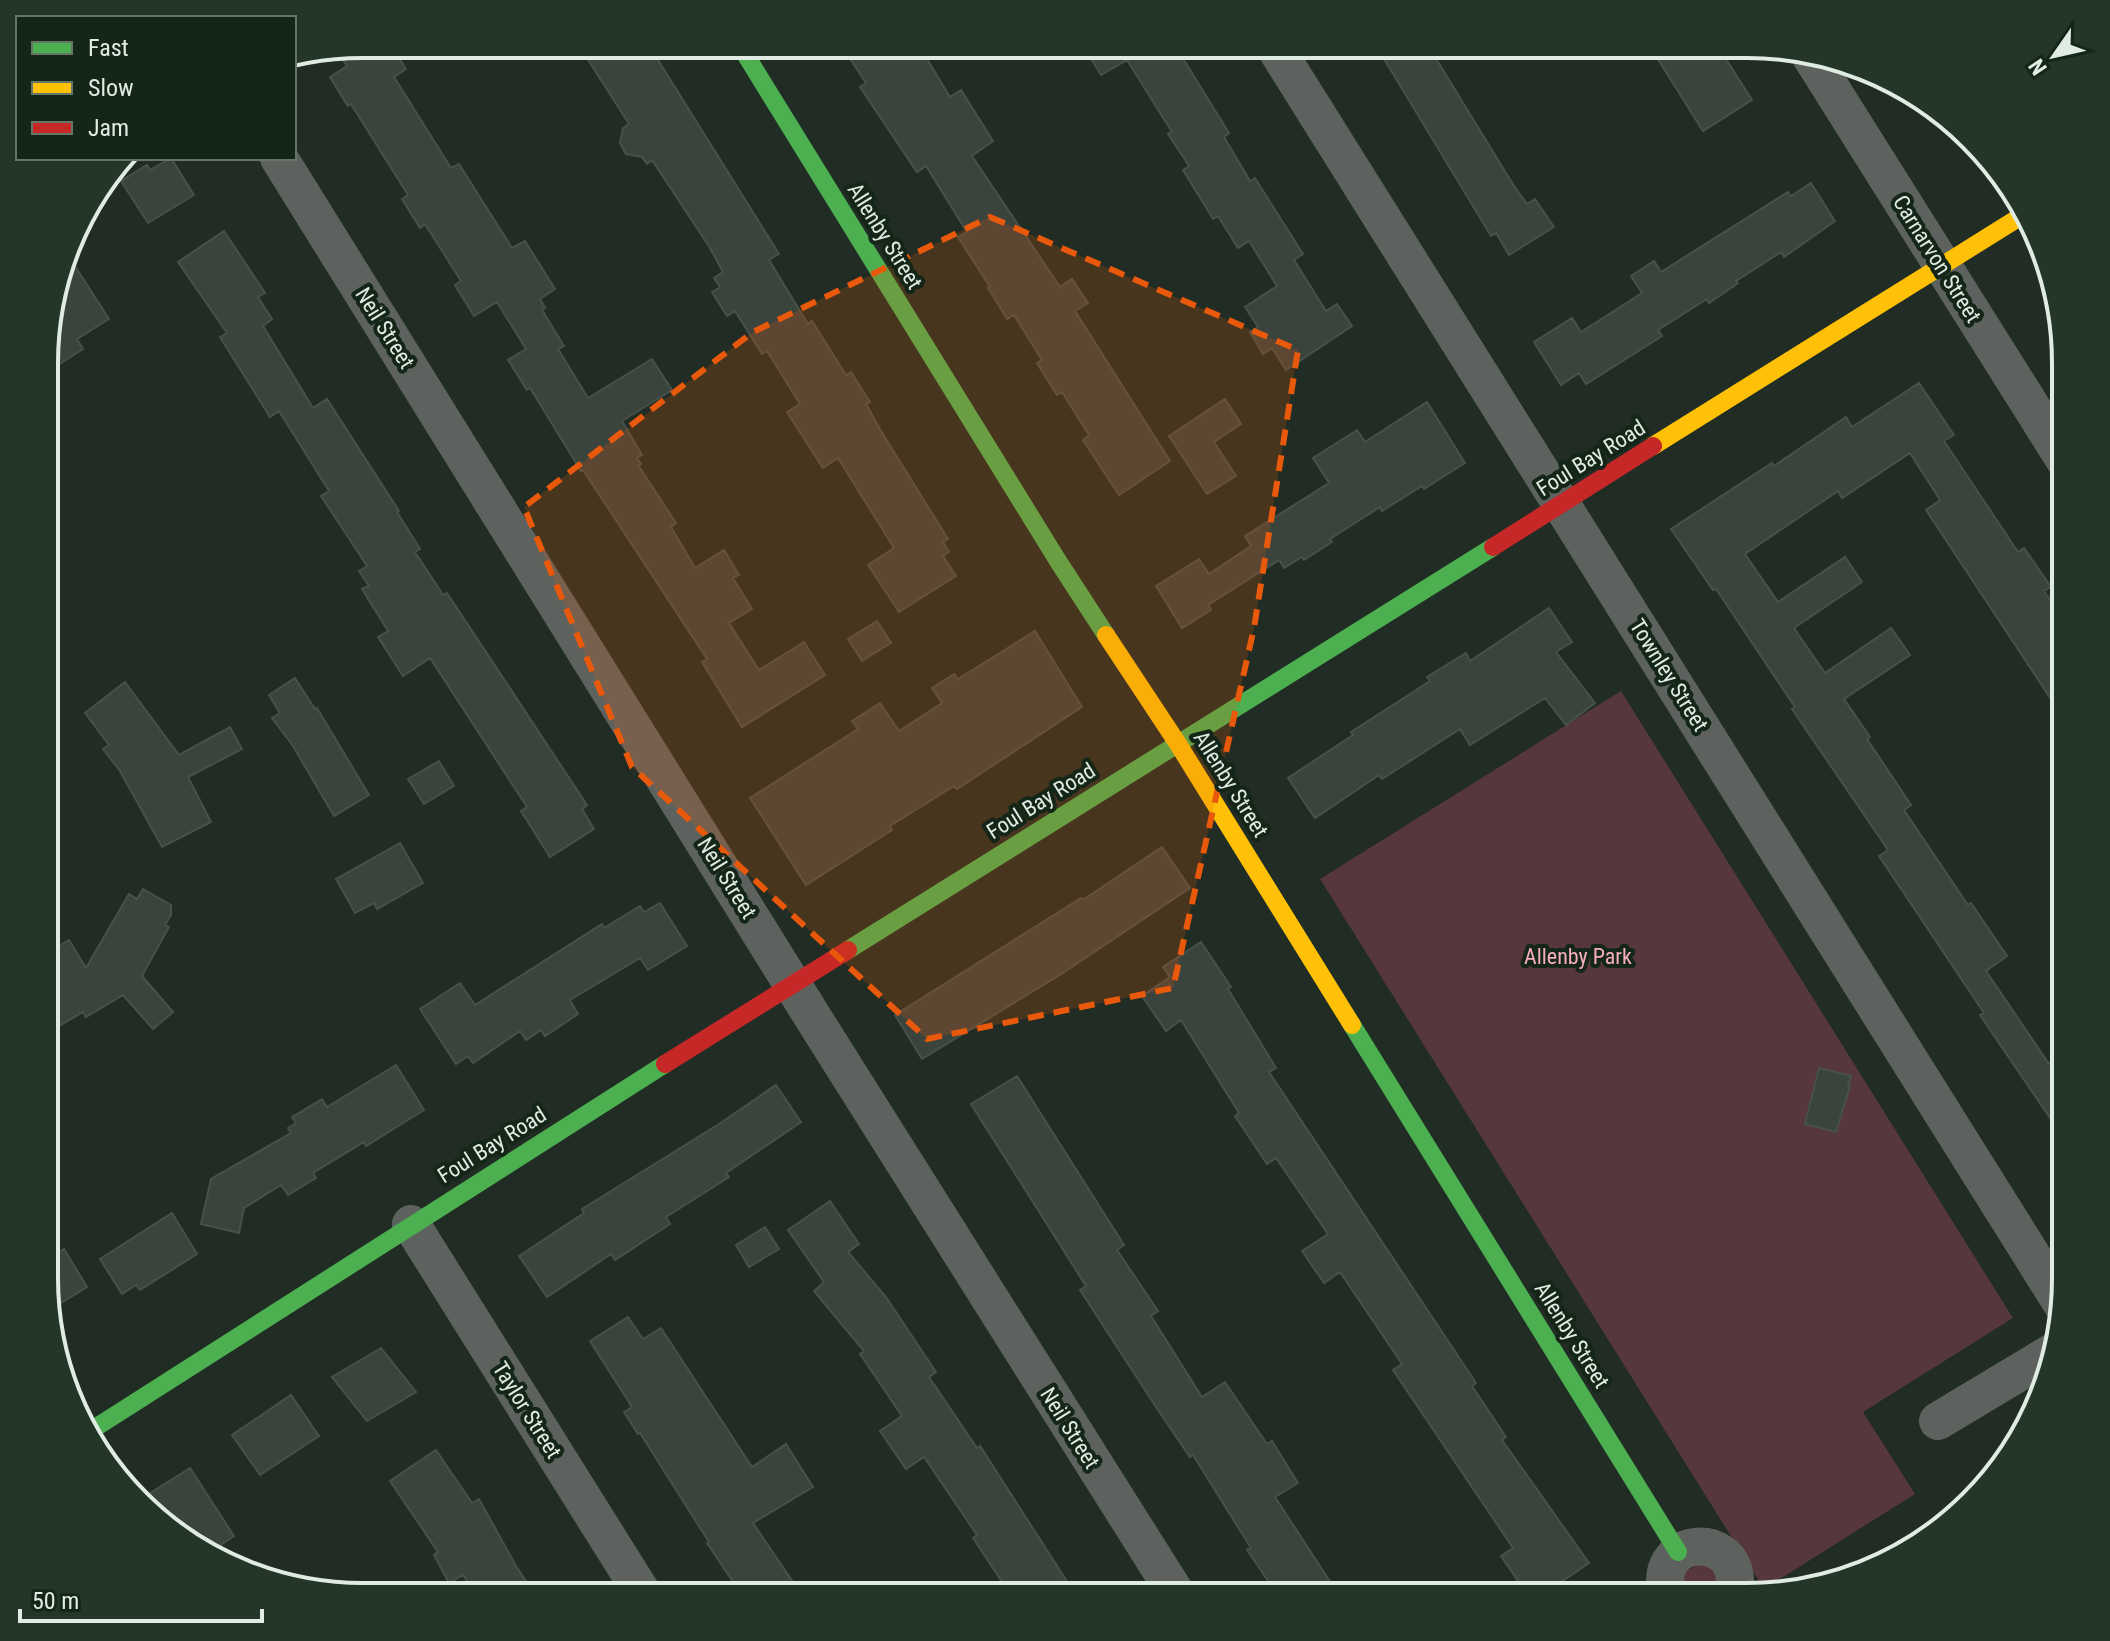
<svg xmlns="http://www.w3.org/2000/svg" width="2110" height="1641" font-family="'Roboto Condensed',sans-serif">
<rect width="100%" height="100%" fill="#212c24"/>
<path fill="#55373d" d="M1621,691L2013,1318L1863,1412L1915,1494L1764,1589L1320,879Z
M1703,1562L1718,1569L1716,1593L1709,1597H1683L1676,1576Z"/>
<path fill="#3b433d" stroke="#475049" stroke-width="2" d="M363,44H390L406,69L394,77L451,168L459,164L512,248L525,241L555,289L540,299L545,308L542,310L564,346L558,349L588,398L652,359L672,390L622,421L642,455L637,458L641,464L638,465L676,523L671,527L695,568L724,550L739,575L733,578L752,609L729,623L759,670L804,642L825,675L742,727L702,662L707,659L583,470L581,471L530,388L527,390L508,360L526,349L497,302L474,316L455,285L461,281L425,224L420,228L402,199L408,195L351,104L348,106L330,77L347,66L336,49Z
M578,44H648L779,254L769,260L808,324L812,321L846,375L851,372L870,402L866,404L881,431L948,539L943,542L949,552L943,556L956,576L899,612L868,565L894,548L838,458L823,468L787,412L800,404L767,351L762,354L735,311L727,316L712,292L720,287L714,278L723,272L710,248L652,160L647,164L642,157L626,154L620,143L623,128L629,124Z
M875,44H918L950,97L961,90L993,141L972,156L1060,287L1072,279L1088,303L1075,311L1170,461L1119,495L1083,440L1089,435L1062,392L1057,395L1037,363L1042,360L1014,315L1007,319L988,288L990,287L958,237L967,232L926,166L917,172L860,87L866,83L851,60Z
M1082,44H1174L1229,133L1224,137L1250,181L1255,178L1303,254L1294,260L1326,311L1337,304L1352,326L1286,370L1272,348L1263,354L1250,332L1258,327L1245,307L1277,286L1249,241L1238,248L1218,216L1213,219L1183,170L1189,166L1168,134L1172,132L1127,60L1101,75Z
M1375,44H1427L1514,186L1527,204L1535,199L1554,227L1509,255L1496,233L1491,236Z
M1649,45H1717L1752,100L1703,131Z
M171,158L194,195L148,223L121,181L147,165L150,170Z
M1811,183L1835,221L1784,257L1781,252L1736,281L1738,283L1709,303L1707,299L1658,330L1662,336L1586,384L1579,373L1561,385L1534,342L1572,318L1581,332L1642,293L1631,276L1654,261L1661,272L1788,192L1791,196Z
M224,231L265,293L258,297L272,319L263,326L313,408L327,399L399,511L397,512L420,549L415,552L443,595L447,593L587,805L582,809L594,829L550,857L521,811L527,807L430,658L403,676L378,637L388,631L362,589L369,586L359,571L367,566L321,496L329,491L279,411L270,417L220,337L227,333L178,262Z
M69,257L109,319L77,339L83,349L47,372V321Z
M1919,383L1954,435L1944,441L2018,552L2024,548L2051,587L2044,591L2066,623V722L1926,510L1940,500L1910,453L1842,498L1838,491L1745,554L1778,602L1845,557L1862,582L1794,628L1825,673L1891,628L1910,655L1844,699L1870,737L1867,739L1911,805L1904,810L1968,905L1971,903L2007,956L1986,971L2049,1064L2065,1053V1140L1980,1015L1984,1013L1879,856L1888,850L1792,709L1795,707L1716,589L1713,590L1671,529L1772,463L1774,466L1846,417L1852,427Z
M1225,399L1241,424L1214,442L1236,476L1207,494L1169,436Z
M1427,402L1465,463L1424,489L1422,486L1382,511L1380,507L1330,539L1332,542L1304,560L1302,557L1284,568L1279,560L1208,605L1211,610L1182,628L1156,586L1199,559L1209,574L1251,546L1245,536L1329,483L1313,458L1357,430L1365,442Z
M1549,608L1572,642L1556,652L1595,703L1566,725L1545,698L1470,745L1460,729L1382,779L1379,775L1315,818L1288,778L1353,735L1351,732L1430,681L1427,677L1466,653L1470,661Z
M877,621L891,643L862,661L848,639Z
M1035,631L1082,707L957,789L954,786L890,826L892,830L806,885L750,798L858,729L852,721L880,703L899,731L942,703L932,688L954,674L958,679Z
M295,678L315,709L317,708L369,795L334,816L293,746L272,718L280,713L269,695Z
M125,682L179,755L230,727L242,749L188,777L211,822L162,847L120,771L103,749L109,745L85,713Z
M439,761L454,786L424,804L408,779Z
M400,843L423,883L377,909L374,903L355,913L336,879Z
M1162,847L1190,888L1063,973L922,1059L895,1015L1081,898L1083,900Z
M143,889L171,905V915L165,925L169,927L142,976L173,1012L153,1029L123,995L86,1017L83,1012L45,1034V954L69,940L86,968L129,894L137,899Z
M660,903L687,946L648,970L640,958L570,1000L578,1014L545,1036L541,1030L526,1040L520,1031L473,1063L468,1056L456,1064L420,1009L460,983L475,1005L602,924L604,928L640,906L644,912Z
M1201,942L1231,987L1228,989L1276,1068L1269,1072L1476,1383L1472,1386L1506,1437L1502,1440L1589,1563L1539,1597H1529L1501,1556L1513,1548L1393,1370L1402,1364L1340,1272L1324,1283L1302,1251L1328,1234L1276,1158L1267,1164L1235,1116L1239,1113L1181,1020L1166,1031L1142,996L1170,977L1163,967Z
M396,1065L424,1110L366,1146L364,1142L313,1173L316,1178L288,1195L281,1185L244,1208L239,1233L201,1224L211,1179L291,1133L288,1128L296,1123L292,1117L322,1099L327,1107Z
M1819,1068L1851,1076L1848,1086H1850L1836,1132L1805,1124Z
M1017,1076L1124,1245L1117,1250L1158,1311L1151,1316L1202,1397L1225,1382L1267,1444L1272,1441L1298,1483L1275,1497L1340,1597H1279L1247,1550L1251,1548L1193,1455L1190,1457L1158,1410L1080,1290L1086,1286L971,1104Z
M776,1085L801,1122L726,1173L729,1177L666,1217L670,1224L615,1260L611,1254L547,1297L519,1256L584,1213L582,1209L719,1124Z
M830,1201L859,1244L848,1252L886,1297L936,1372L929,1377L977,1448L980,1446L1077,1597H1012L973,1538L977,1535L924,1457L906,1469L880,1431L902,1416L860,1354L864,1351L814,1291L824,1282L788,1230Z
M172,1213L197,1254L140,1290L136,1285L122,1294L100,1259Z
M765,1227L779,1249L749,1267L736,1245Z
M64,1249L87,1287L48,1311L45,1299V1261Z
M628,1317L643,1339L661,1328L752,1467L786,1444L813,1487L753,1523L803,1597H743L707,1543L709,1542L640,1433L638,1434L624,1412L632,1407L590,1341Z
M381,1348L416,1392L367,1421L332,1377Z
M291,1395L319,1436L260,1475L232,1435Z
M436,1450L472,1503L479,1499L516,1566L536,1596H477L463,1575L449,1583L434,1555L438,1552L390,1481Z
M190,1468L234,1536L210,1552L201,1537L193,1543L152,1518L139,1500Z"/>
<g fill="none" stroke-linecap="round" stroke-linejoin="round">
<path stroke="#5d625f" stroke-width="38" d="M1273,44L2064,1307
M1810,55L2066,462
M279,158L817,1024L1178,1597
M411,1224L644,1596
M1938,1421L2053,1352
M1668,1597C1649,1537 1732,1530 1735,1579C1735,1584 1732,1592 1730,1597"/>
<path stroke="#4caf50" stroke-width="18" d="M739,44L1058,561L1106,635
M848,950L1493,547
M1352,1025L1678,1552
M87,1433L665,1064"/>
<path stroke="#ffc107" stroke-width="18" d="M1653,446L2023,215
M1106,635L1178,744L1352,1025"/>
<path stroke="#c62828" stroke-width="18" d="M1493,547L1653,446
M665,1064L848,950"/>
</g>
<path fill="#e8590c" fill-opacity="0.2" stroke="#e8590c" stroke-width="6" stroke-dasharray="16 10" stroke-linejoin="round" d="M990,217L1298,350L1254,628L1173,988L927,1039L632,767L524,507L753,332Z"/>
<g text-anchor="middle" dominant-baseline="central" stroke-width="8" stroke-linejoin="round" paint-order="stroke">
<g font-size="22" fill="#e0ece3" stroke="#132618">
<text transform="translate(885 236) rotate(58)">Allenby Street</text>
<text transform="translate(1937 259) rotate(58)">Carnarvon Street</text>
<text transform="translate(385 328) rotate(58)">Neil Street</text>
<text transform="translate(1591 458) rotate(-32)">Foul Bay Road</text>
<text transform="translate(1669 675) rotate(58)">Townley Street</text>
<text transform="translate(1231 784) rotate(58)">Allenby Street</text>
<text transform="translate(1041 801) rotate(-32)">Foul Bay Road</text>
<text transform="translate(727 878) rotate(58)">Neil Street</text>
<text transform="translate(492 1145) rotate(-32)">Foul Bay Road</text>
<text transform="translate(1572 1335) rotate(58)">Allenby Street</text>
<text transform="translate(527 1410) rotate(58)">Taylor Street</text>
<text transform="translate(1070 1428) rotate(58)">Neil Street</text>
</g>
<g font-size="22" fill="#f7adbe" stroke="#132618">
<text x="1578" y="956">Allenby Park</text>
</g>
</g>
<path d="M0 0H2110V1641H0ZM363 58H1747A305 305 0 0 1 2052 363V1278A305 305 0 0 1 1747 1583H363A305 305 0 0 1 58 1278V363A305 305 0 0 1 363 58Z" fill="#233628" fill-rule="evenodd"/>
<path fill="none" stroke="#e0ece3" stroke-width="4" d="M363 58H1747A305 305 0 0 1 2052 363V1278A305 305 0 0 1 1747 1583H363A305 305 0 0 1 58 1278V363A305 305 0 0 1 363 58Z"/>
<rect x="16" y="16" width="280" height="144" fill="#132618" stroke="#657569" stroke-width="2"/>
<rect x="32" y="42" width="40" height="12" fill="#4caf50" stroke="#657569" stroke-width="2"/>
<text x="88" y="56" font-size="24" fill="#e0ece3">Fast</text>
<rect x="32" y="82" width="40" height="12" fill="#ffc107" stroke="#657569" stroke-width="2"/>
<text x="88" y="96" font-size="24" fill="#e0ece3">Slow</text>
<rect x="32" y="122" width="40" height="12" fill="#c62828" stroke="#657569" stroke-width="2"/>
<text x="88" y="136" font-size="24" fill="#e0ece3">Jam</text>
<g transform="translate(2054 56) rotate(236)" stroke="#132618" stroke-width="6" paint-order="stroke">
<path d="M0-6L14 30L0 20L-14 30Z" fill="#e0ece3"/>
<text y="-12" font-size="22" font-weight="bold" text-anchor="middle" fill="#e0ece3">N</text>
</g>
<path d="M20 1609v12h242v-12" fill="none" stroke="#e0ece3" stroke-width="4"/>
<text x="32" y="1609" font-size="24" fill="#e0ece3" stroke="#132618" stroke-width="6" paint-order="stroke">50 m</text>
</svg>
